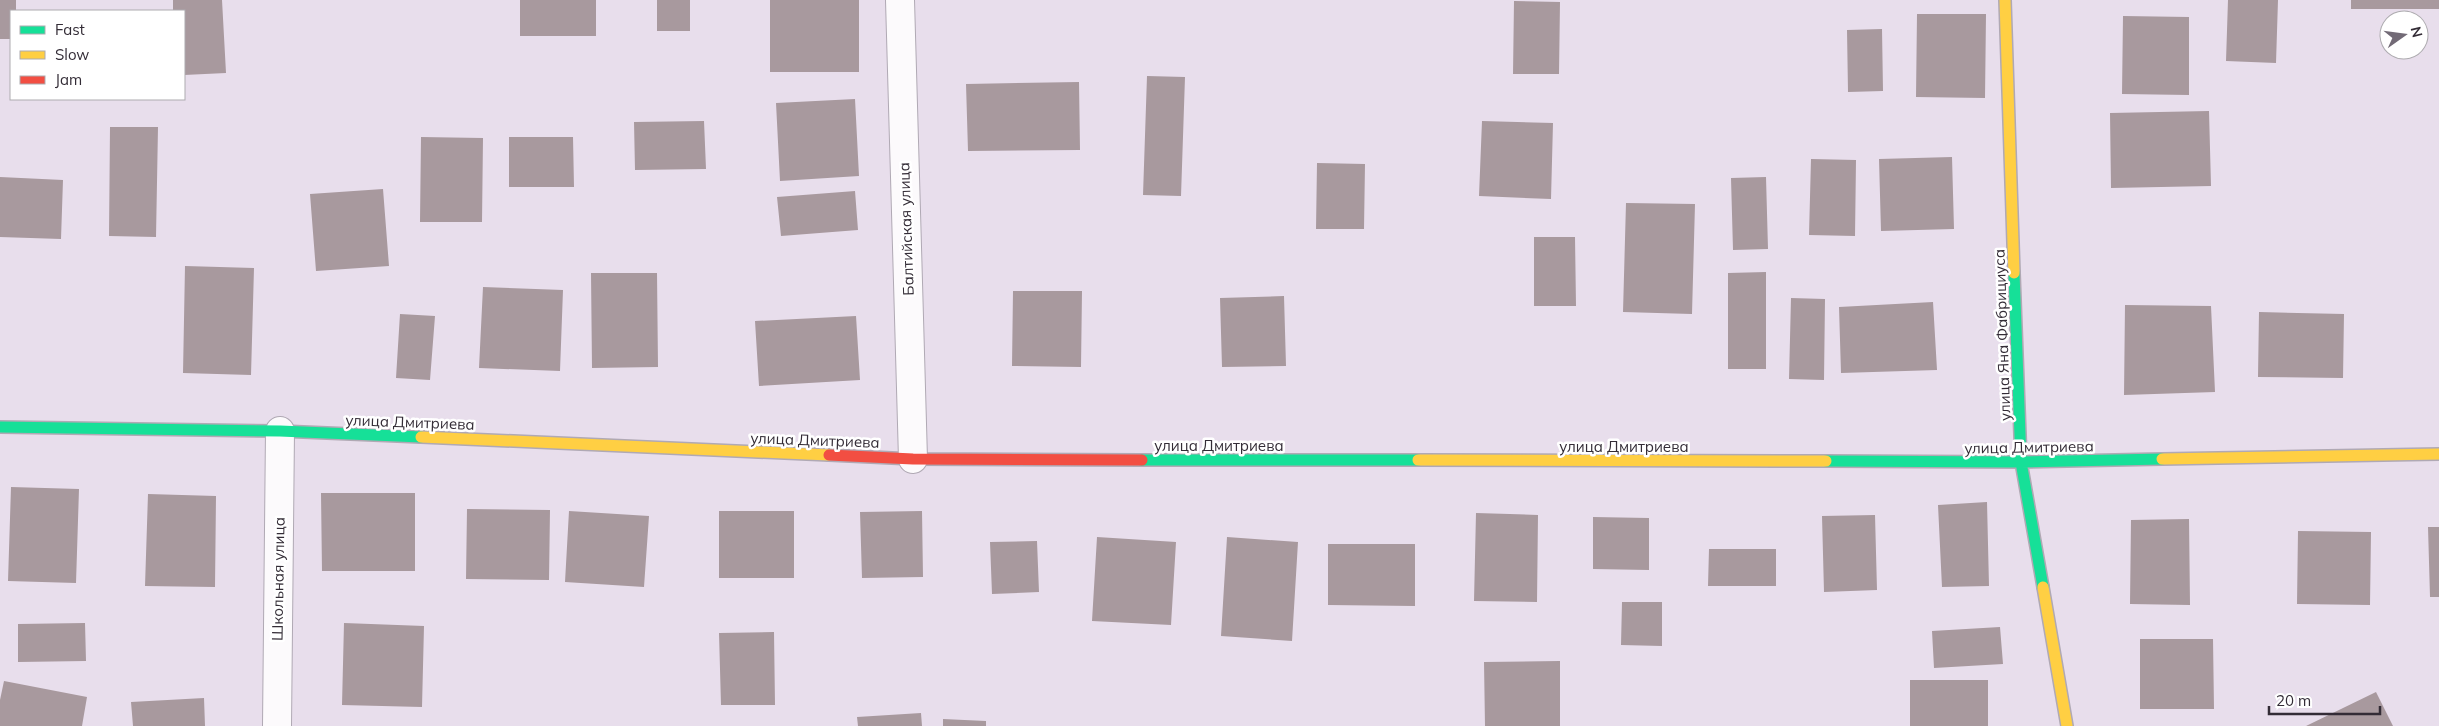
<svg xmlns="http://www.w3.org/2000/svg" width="2439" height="726" font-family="Mulish,sans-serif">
<rect width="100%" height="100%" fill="#e8deec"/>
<path fill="#a8999e" d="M0,0H16V11H11V39H0Z
M173,0H222L226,73L184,75V11H173Z
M520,0H596V36H520Z
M657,0H690V31H657Z
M770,0H859V72H770Z
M2228,0H2278L2276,63L2226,61Z
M2351,0H2439V9H2351Z
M1514,1L1560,2L1559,74H1513Z
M1917,14H1986L1985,98L1916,97Z
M2123,16L2189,17V95L2122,94Z
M1882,29L1883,91L1848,92L1847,30Z
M1147,76L1185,77L1181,196L1143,195Z
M1079,82L1080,150L968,151L966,84Z
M855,99L859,176L780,181L776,103Z
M2209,111L2211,186L2111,188L2110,113Z
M704,121L706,169L635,170L634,122Z
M1482,121L1553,123L1551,199L1479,196Z
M110,127H158L156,237L109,236Z
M421,137L483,138L482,222H420Z
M509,137H573L574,187H509Z
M1952,157L1954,229L1881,231L1879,159Z
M1811,159L1856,160L1855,236L1809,235Z
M1317,163L1365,164L1364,229H1316Z
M0,177L63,180L61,239L0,237Z
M1766,177L1768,249L1733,250L1731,178Z
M383,189L389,266L316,271L310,194Z
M855,191L858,230L781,236L777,197Z
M1626,203L1695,204L1692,314L1623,312Z
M1534,237H1575L1576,306H1534Z
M185,266L254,268L251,375L183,373Z
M1766,272V369H1728V273Z
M591,273H657L658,367L592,368Z
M483,287L563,290L560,371L479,368Z
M1013,291H1082L1081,367L1012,366Z
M1284,296L1286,366L1222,367L1220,298Z
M1791,298L1825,299L1824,380L1789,379Z
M1933,302L1937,370L1841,373L1839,307Z
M2125,305L2211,306L2215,392L2124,395Z
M2259,312L2344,314L2343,378L2258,377Z
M400,314L435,316L430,380L396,378Z
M856,316L860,380L759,386L755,321Z
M11,487L79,489L76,583L8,581Z
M321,493H415V571H322Z
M148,494L216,496L215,587L145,586Z
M1987,502L1989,586L1942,587L1938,505Z
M467,509L550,510L549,580L466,579Z
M569,511L649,516L644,587L565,582Z
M719,511H794V578H719Z
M922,511L923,577L862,578L860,512Z
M1476,513L1538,515L1537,602L1474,601Z
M1875,515L1877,590L1824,592L1822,516Z
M1593,517L1649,518V570L1593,569Z
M2189,519L2190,605L2130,604L2131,520Z
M2428,527H2439V597H2430Z
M2298,531L2371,532L2370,605L2297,604Z
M1097,537L1176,542L1171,625L1092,621Z
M1227,537L1298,542L1292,641L1221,636Z
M1037,541L1039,592L992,594L990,542Z
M1328,544H1415V606L1328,605Z
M1709,549H1776V586H1708Z
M1622,602H1662V646L1621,645Z
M85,623L86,661L18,662V624Z
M344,623L424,626L422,707L342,705Z
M2000,627L2003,664L1934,668L1932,631Z
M774,632L775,705H721L719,633Z
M2140,639H2213L2214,709H2140Z
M1560,661V726H1485L1484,662Z
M1910,680H1988V726H1910Z
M4,681L87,697L82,726H0V700Z
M2376,692L2393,726H2306Z
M204,698L205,726H133L131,702Z
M921,713L922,726H858L857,717Z
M943,719L986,721V726H943Z"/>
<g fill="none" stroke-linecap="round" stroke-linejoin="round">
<g stroke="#b0a9b4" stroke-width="30">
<path id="street" d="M900,0L913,459
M277,726L280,431"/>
</g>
<g stroke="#b0a9b4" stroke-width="14">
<path id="fast" d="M2014,273L2021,462L2043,587
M0,427L280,431L421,437
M1142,460H1418
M1826,461L2021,462L2162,459"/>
</g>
<g stroke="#b0a9b4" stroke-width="14">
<path id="slow" d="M2005,0L2014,273
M421,437L829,455
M2162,459L2439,454
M1418,460L1826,461
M2043,587L2067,726"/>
</g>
<g stroke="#b0a9b4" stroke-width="14">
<path id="jam" d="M829,455L913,459L1142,460"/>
</g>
<use href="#street" stroke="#fcfafc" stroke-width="28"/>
<use href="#fast" stroke="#16e098" stroke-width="11"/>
<use href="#slow" stroke="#ffcf43" stroke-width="11"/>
<use href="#jam" stroke="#f24e42" stroke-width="11"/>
</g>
<g text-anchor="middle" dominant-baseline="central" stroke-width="5" stroke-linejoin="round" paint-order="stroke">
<g font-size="15" fill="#332c36" stroke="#fff">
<text transform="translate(906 229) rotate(-92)">Балтийская улица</text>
<text transform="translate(2002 335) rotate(-92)">улица Яна Фабрициуса</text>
<text transform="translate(410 422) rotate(2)">улица Дмитриева</text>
<text transform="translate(815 440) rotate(2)">улица Дмитриева</text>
<text x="1219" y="445">улица Дмитриева</text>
<text x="1624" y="446">улица Дмитриева</text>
<text transform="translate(2029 447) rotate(-1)">улица Дмитриева</text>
<text transform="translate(278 579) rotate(-89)">Школьная улица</text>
</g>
</g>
<rect x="10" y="10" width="175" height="90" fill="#ffffff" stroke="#adabaf"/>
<rect x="20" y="26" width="25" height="8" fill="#16e098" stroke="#adabaf"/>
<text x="55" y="35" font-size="15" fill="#332c36">Fast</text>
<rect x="20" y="51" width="25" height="8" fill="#ffcf43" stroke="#adabaf"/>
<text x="55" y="60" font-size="15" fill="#332c36">Slow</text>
<rect x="20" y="76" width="25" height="8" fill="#f24e42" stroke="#adabaf"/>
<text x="55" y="85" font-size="15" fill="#332c36">Jam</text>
<g transform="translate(2404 35) rotate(76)"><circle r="24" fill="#ffffff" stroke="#adabaf"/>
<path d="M0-4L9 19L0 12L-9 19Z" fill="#726a76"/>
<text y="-8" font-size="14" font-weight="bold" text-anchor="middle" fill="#332c36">N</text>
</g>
<path d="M2269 706v8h111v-8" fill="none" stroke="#332c36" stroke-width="2.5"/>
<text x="2276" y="706" font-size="15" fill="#332c36" stroke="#ffffff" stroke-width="4" paint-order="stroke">20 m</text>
</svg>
